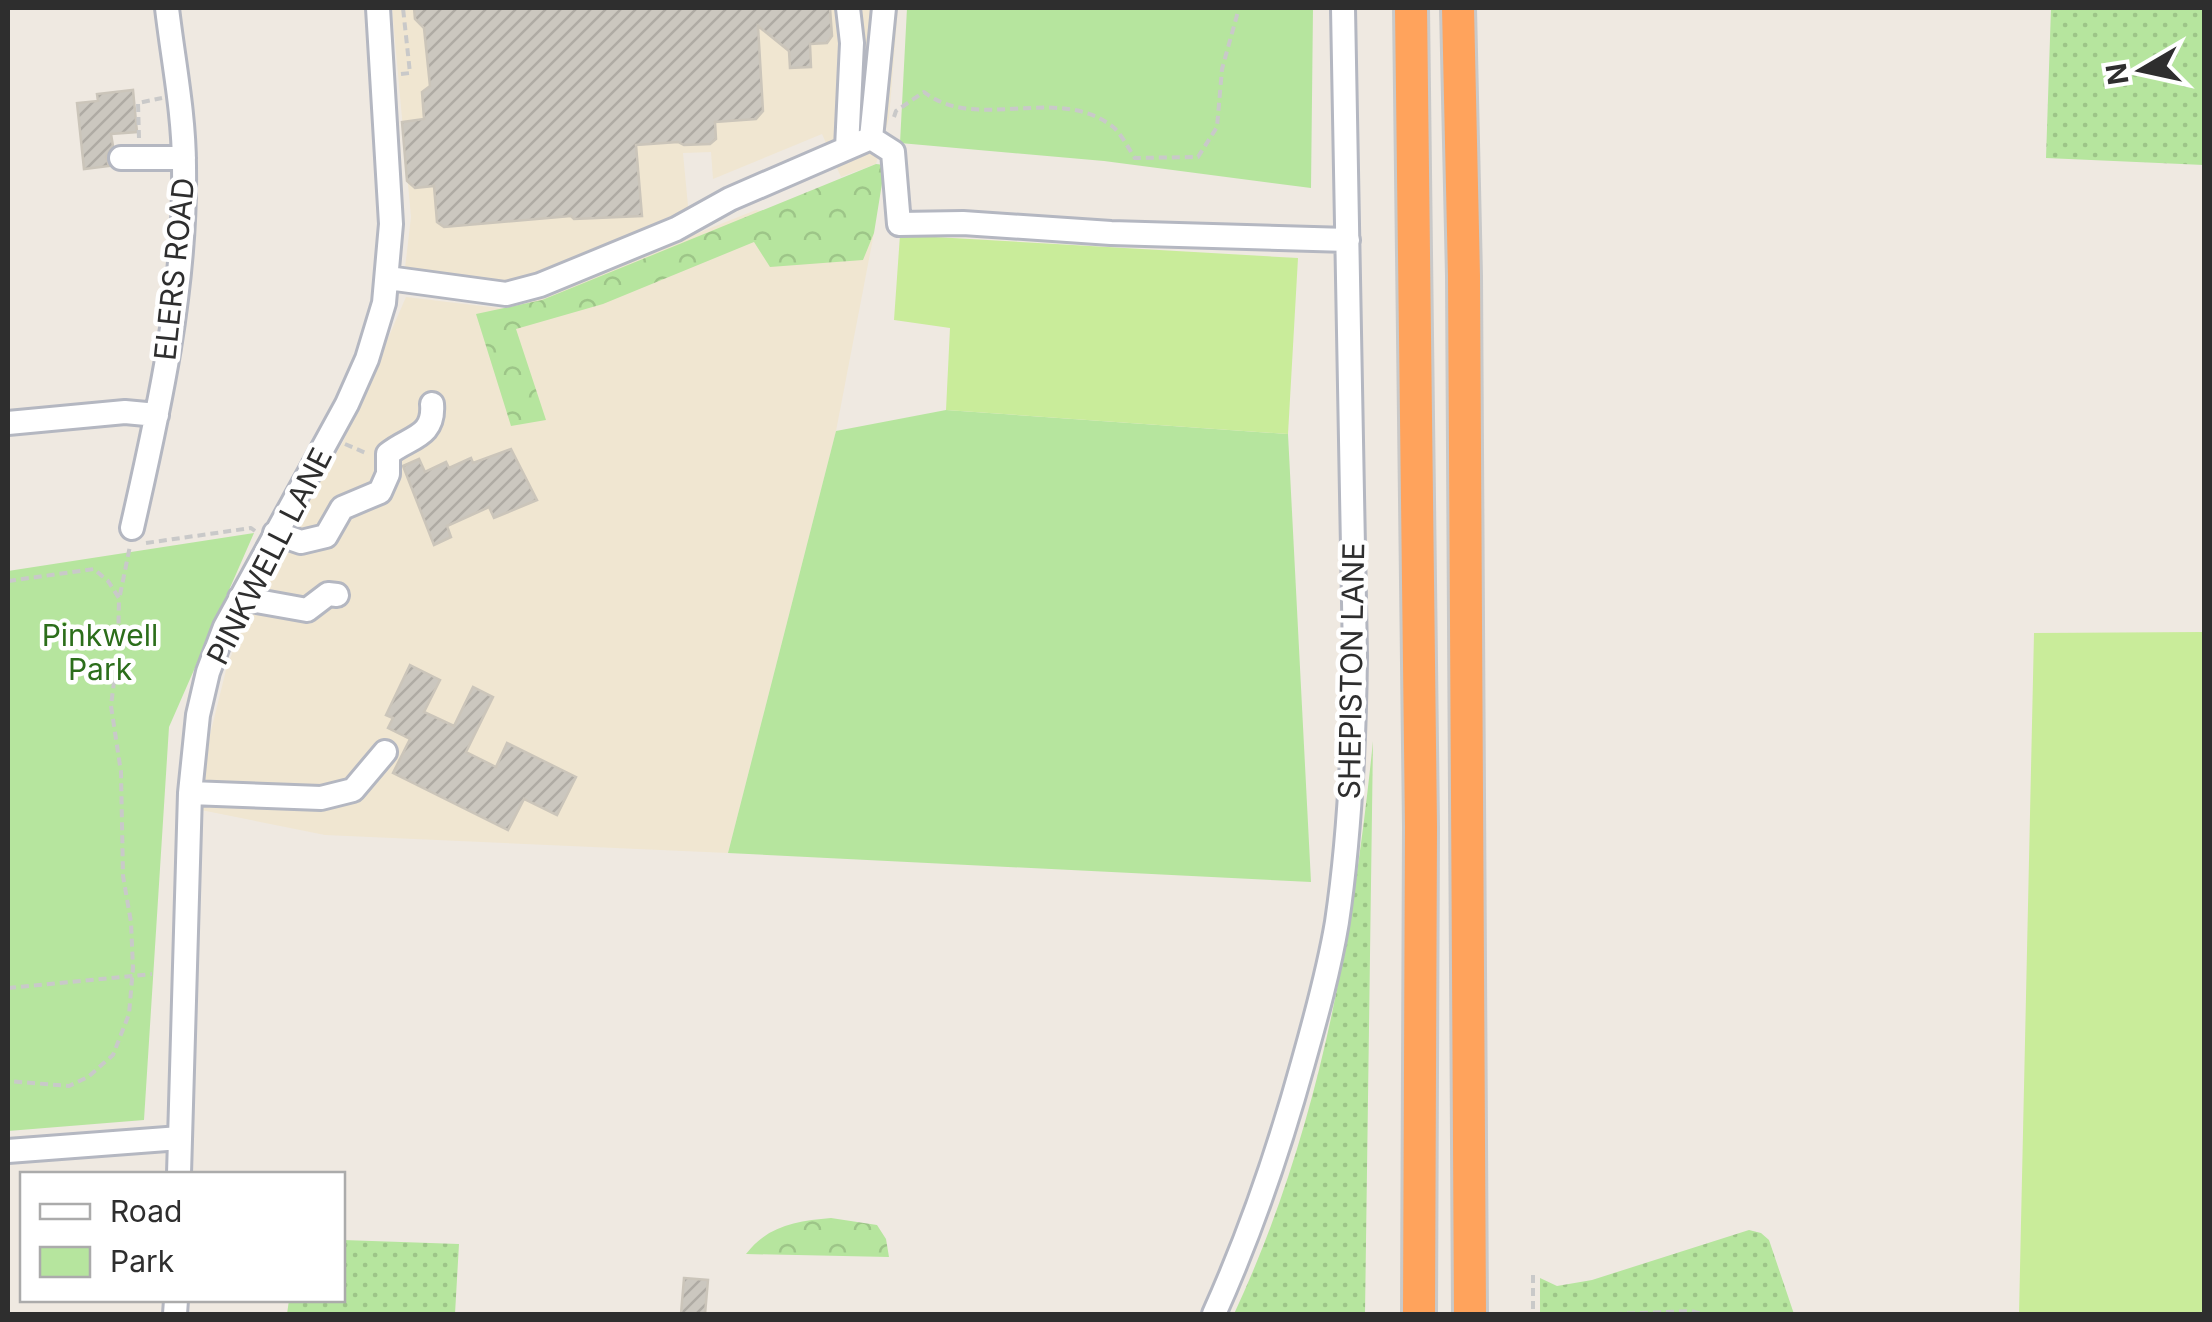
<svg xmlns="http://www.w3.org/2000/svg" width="2212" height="1322" font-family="Inter,sans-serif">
<defs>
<pattern id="grass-dots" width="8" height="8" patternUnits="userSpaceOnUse" patternTransform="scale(2.5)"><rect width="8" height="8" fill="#b6e59e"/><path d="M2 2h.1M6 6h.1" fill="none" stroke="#9dc588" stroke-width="1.8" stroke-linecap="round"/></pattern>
<pattern id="forest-crowns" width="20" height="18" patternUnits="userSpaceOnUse" patternTransform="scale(2.5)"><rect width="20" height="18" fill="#b6e59e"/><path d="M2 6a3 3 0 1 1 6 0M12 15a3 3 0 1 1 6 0" fill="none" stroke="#9dc588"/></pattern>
<pattern id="building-hatch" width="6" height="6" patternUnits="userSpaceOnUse" patternTransform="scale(2.5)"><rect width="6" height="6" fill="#cbc7bf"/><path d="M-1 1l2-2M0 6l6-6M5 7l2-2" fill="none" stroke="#afaba4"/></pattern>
</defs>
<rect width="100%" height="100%" fill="#efe9e1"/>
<path fill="#f0e6d1" d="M392,8H898L889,118L876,164L841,177L822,134L713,179L711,152L683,153L688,206L686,217L521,284L484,283L405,268L411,217Z
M756,210L874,233L836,431L728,853L325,835L201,810L210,735L227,666L262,581L343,442L406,297L507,309Z"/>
<path fill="url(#grass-dots)" d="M2051,8H2204V165L2046,158Z
M1373,741L1365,1314H1234C1318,1134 1353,938 1373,741Z
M1749,1230L1761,1233L1769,1240L1794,1314H1540V1278L1557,1286L1592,1280Z
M343,1240L459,1244L455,1314H287L289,1300H342Z"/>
<path fill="url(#forest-crowns)" d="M876,164L885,165L874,233L863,260L770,267L754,242L603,304L516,329L546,420L511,426L476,314L542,300Z
M831,1218L877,1225L886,1239L889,1257L746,1254C767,1226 796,1221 831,1218Z"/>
<path fill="#b6e59e" d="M907,8H1313L1311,188L1104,161L900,143Z
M946,410L1288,434L1311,882L728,853L836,431Z
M254,533L169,727L144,1120L8,1131V571Z"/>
<path fill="#c9ec9a" d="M900,235L1298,258L1288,434L946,410L950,328L894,320Z
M2204,632V1314H2019L2034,633Z"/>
<path fill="url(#building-hatch)" stroke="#cbc5ba" stroke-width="2.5" d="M414,8H830L832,36L827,43L810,44L811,67L790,68L789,51L758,26L763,111L756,119L715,122L716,139L710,144L684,145L678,142L636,145L642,216L574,219L571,216L444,227L437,222L434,186L415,188L407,181L402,122L424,119L422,92L430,86L424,28L415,19Z
M133,90L137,132L111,134L113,146L106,157L109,166L84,169L77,103L98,101L97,94Z
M511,449L537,500L494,518L489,507L447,526L451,537L434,545L403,466L419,459L425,472L446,462L449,468L471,458L473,463Z
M410,665L440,680L424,712L454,726L473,687L493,697L466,752L496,767L507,743L576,777L557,815L524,799L508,830L393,773L410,739L388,728L393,718L386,715Z
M684,1278L708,1280L705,1314H681Z"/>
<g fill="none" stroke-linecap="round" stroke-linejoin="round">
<g stroke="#b4b7c1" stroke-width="28">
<path id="minor" d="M871,138L893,152L899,224L963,223L1111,233L1348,240
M871,138L884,8
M847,148L852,43L848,8
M121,158H184
M388,278L506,294L540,285L676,229L730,199L871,138
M8,423L125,412L157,415
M132,528C159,410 186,288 184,166C184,113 173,60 167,8
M275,533L301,542L326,536L342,508L380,492L388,474V454C408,437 435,438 432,404
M240,598L307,610L328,594L337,595
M190,793L321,798L353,790L385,752
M8,1151L180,1138
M179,1174L190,793L198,715L208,672L225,627L347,404L367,359L384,303L391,224L378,8
M175,1314L176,1300
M1214,1314C1251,1232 1279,1150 1303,1063C1316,1017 1329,970 1337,922C1350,834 1354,745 1355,656L1343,8"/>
</g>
<g stroke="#c9c9c9" stroke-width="38">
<path id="highway" d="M1411,8L1421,827L1419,1314
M1458,8L1464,276L1470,1314"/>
</g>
<path stroke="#c9c9c9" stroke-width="4" stroke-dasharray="8 5" stroke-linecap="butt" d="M401,74L410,73L403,8
M894,117L896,111L924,92C977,133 1056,84 1112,126C1121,133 1128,148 1135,158L1198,157L1217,127L1222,69L1239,8
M139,138L138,103L162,98
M345,444L368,454
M146,543L251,528L255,531
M8,581L94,569L108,581L119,598L118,649L111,706L121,772L123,876L131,922L133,968L129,1014L113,1055L88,1077L69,1086L8,1081
M120,595L130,546
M8,988L152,974
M1533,1275V1314
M1614,1314L1691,1311L1702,1314"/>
<use href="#minor" stroke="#fff" stroke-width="22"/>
<use href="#highway" stroke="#ffa35c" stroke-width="32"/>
</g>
<g text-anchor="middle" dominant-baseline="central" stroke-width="9" stroke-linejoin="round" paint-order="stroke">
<g font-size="30" fill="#2e2e2e" stroke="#fff">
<text transform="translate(174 269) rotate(-84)">ELERS ROAD</text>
<text transform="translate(269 556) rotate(-63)">PINKWELL LANE</text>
<text transform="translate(1351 671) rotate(-89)">SHEPISTON LANE</text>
</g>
<g font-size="30" fill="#2c6e1b" stroke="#fff">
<text x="100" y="635">Pinkwell<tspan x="100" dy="34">Park</tspan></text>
</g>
</g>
<rect width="2212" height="1322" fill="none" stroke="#2e2e2e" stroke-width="20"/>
<rect x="20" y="1172" width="325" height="130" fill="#ffffff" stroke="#ababab" stroke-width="2.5"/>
<rect x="40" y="1204" width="50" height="15" fill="#ffffff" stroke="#ababab" stroke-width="2.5"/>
<text x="110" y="1222" font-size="30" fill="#2e2e2e">Road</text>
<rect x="40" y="1247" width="50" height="30" fill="#b6e59e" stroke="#ababab" stroke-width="2.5"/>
<text x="110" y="1272" font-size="30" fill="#2e2e2e">Park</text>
<g transform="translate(2142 70) rotate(261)" stroke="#ffffff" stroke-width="8" paint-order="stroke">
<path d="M0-8L18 38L0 25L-18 38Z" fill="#2e2e2e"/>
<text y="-15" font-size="28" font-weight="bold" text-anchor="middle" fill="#2e2e2e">N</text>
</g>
</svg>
